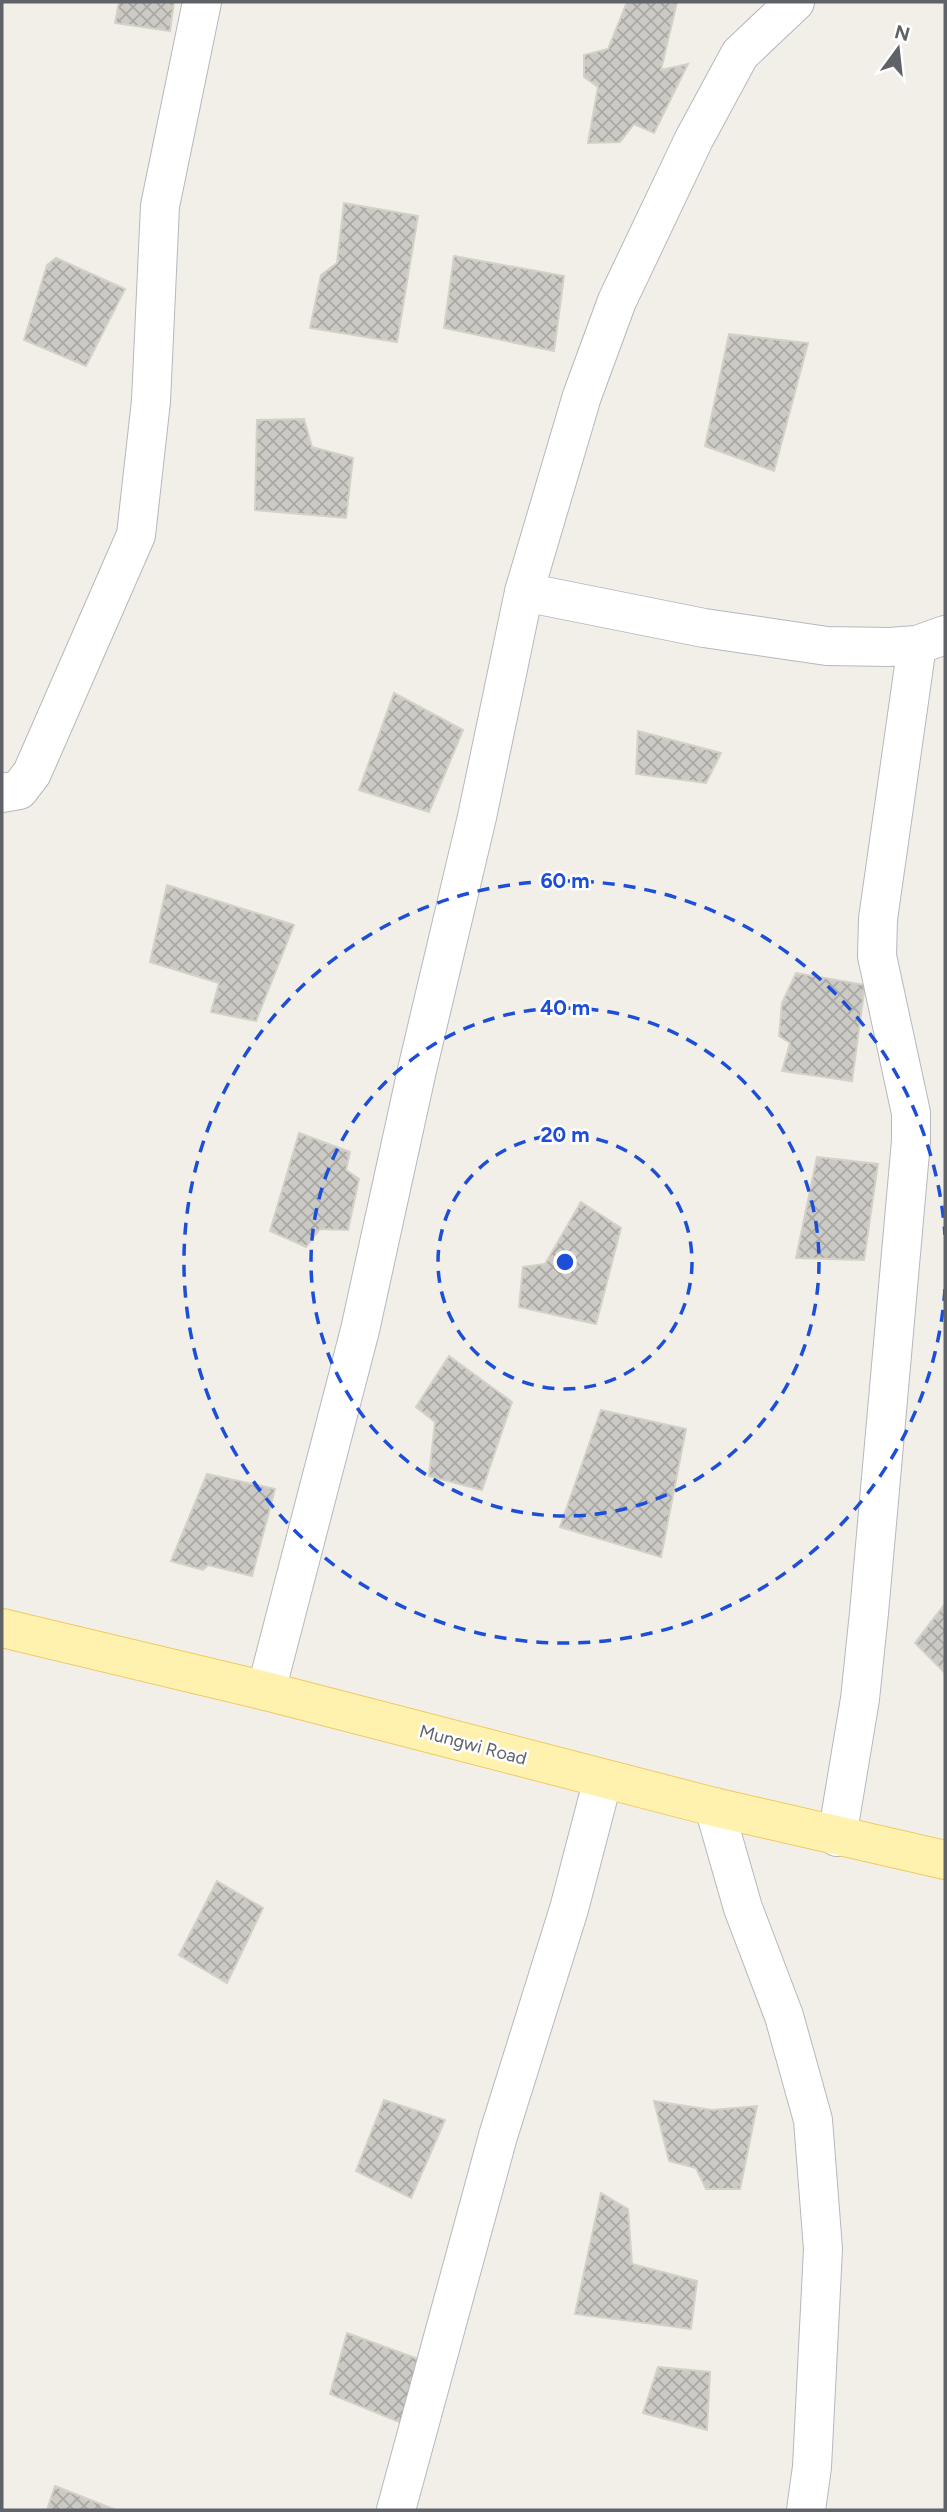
<svg xmlns="http://www.w3.org/2000/svg" width="947" height="2512" font-family="Figtree,sans-serif">
<defs>
<pattern id="building-cross-hatch" width="8" height="8" patternUnits="userSpaceOnUse" patternTransform="scale(1.75)"><rect width="8" height="8" fill="#cccac5"/><path d="M0 0l8 8M0 8l8-8" fill="none" stroke="#a9a8a4"/></pattern>
</defs>
<rect width="100%" height="100%" fill="#f1efe8"/>
<path fill="url(#building-cross-hatch)" stroke="#d6d1c6" stroke-width="2" d="M119,2H174L170,31L115,23Z
M627,2H677L661,70L688,64L654,133L634,124L620,142L588,143L598,87L584,77V55L608,49Z
M344,203L418,216L397,342L310,328L321,275L337,263Z
M454,256L564,276L554,351L444,328Z
M56,258L125,289L86,366L24,340L47,265Z
M729,334L808,343L774,471L705,446Z
M304,419L312,447L353,458L346,518L255,510L257,420Z
M394,693L463,730L429,812L359,790Z
M638,731L721,753L706,783L636,774Z
M167,885L294,925L256,1021L211,1012L219,983L150,962Z
M796,973L865,985L852,1081L782,1071L790,1043L779,1036L782,1003Z
M299,1133L350,1152L346,1170L359,1179L348,1230L320,1229L306,1247L270,1231Z
M817,1157L878,1164L864,1260L796,1258Z
M581,1202L621,1228L596,1324L519,1307L523,1267L545,1264Z
M449,1356L512,1402L482,1490L429,1476L435,1422L416,1407Z
M601,1410L686,1429L661,1557L560,1527Z
M207,1474L275,1489L252,1576L208,1565L203,1570L171,1561Z
M944,1605H945V1673L915,1643Z
M217,1881L263,1908L227,1983L179,1955Z
M384,2100L445,2120L411,2198L356,2171Z
M654,2101L712,2110L757,2106L740,2189H706L696,2168L669,2161Z
M601,2193L628,2209L632,2264L697,2281L691,2329L575,2314Z
M347,2333L418,2359L404,2424L330,2394Z
M658,2367L710,2372L707,2430L643,2413Z
M55,2486L116,2510H47Z"/>
<g fill="none" stroke-linecap="round" stroke-linejoin="round">
<g stroke="#b5b8bc" stroke-width="40">
<path id="minor" d="M524,592L704,628L827,646L889,647L917,645L945,635
M2,793L19,790L32,773L136,535L151,401L160,206L202,2
M266,1691L360,1330L417,1070L477,817L524,592L582,396L617,301L694,139L740,54L795,2
M714,1807L743,1908L784,2016L813,2120L823,2249L812,2467L806,2510
M837,1837L860,1699L869,1613L911,1141V1113L877,956L878,919L917,645
M396,2510L498,2136L569,1909L603,1779"/>
</g>
<g stroke="#f2c960" stroke-width="40">
<path id="major" d="M2,1628L266,1691L714,1807L945,1860"/>
</g>
<use href="#minor" stroke="#fff" stroke-width="38"/>
<use href="#major" stroke="#fff2af" stroke-width="38"/>
</g>
<g fill="none" stroke="#1d4ed8" stroke-width="3.5" stroke-dasharray="12 9">
<circle cx="565" cy="1262" r="127"/>
<circle cx="565" cy="1262" r="254"/>
<path d="M945 1289A381 381 0 1 1 945 1235"/>
</g>
<g text-anchor="middle" dominant-baseline="central" stroke-width="5" stroke-linejoin="round" paint-order="stroke">
<g font-size="18" fill="#5f6368" stroke="#fff">
<text transform="translate(473 1745) rotate(15)">Mungwi Road</text>
</g>
</g>
<circle cx="565" cy="1262" r="10" fill="#1d4ed8" stroke="#fff" stroke-width="3.5"/>
<g font-size="21" text-anchor="middle" font-weight="bold" fill="#1d4ed8" stroke="#fff" stroke-width="5" stroke-linejoin="round" paint-order="stroke">
<text x="565" y="888">60 m</text>
<text x="565" y="1015">40 m</text>
<text x="565" y="1142">20 m</text>
</g>
<rect width="947" height="2512" fill="none" stroke="#5f6368" stroke-width="7"/>
<g transform="translate(898 49) rotate(15)" stroke="#ffffff" stroke-width="5" paint-order="stroke">
<path d="M0-5L12 26L0 18L-12 26Z" fill="#5f6368"/>
<text y="-10" font-size="19" font-weight="bold" text-anchor="middle" fill="#5f6368">N</text>
</g>
</svg>
